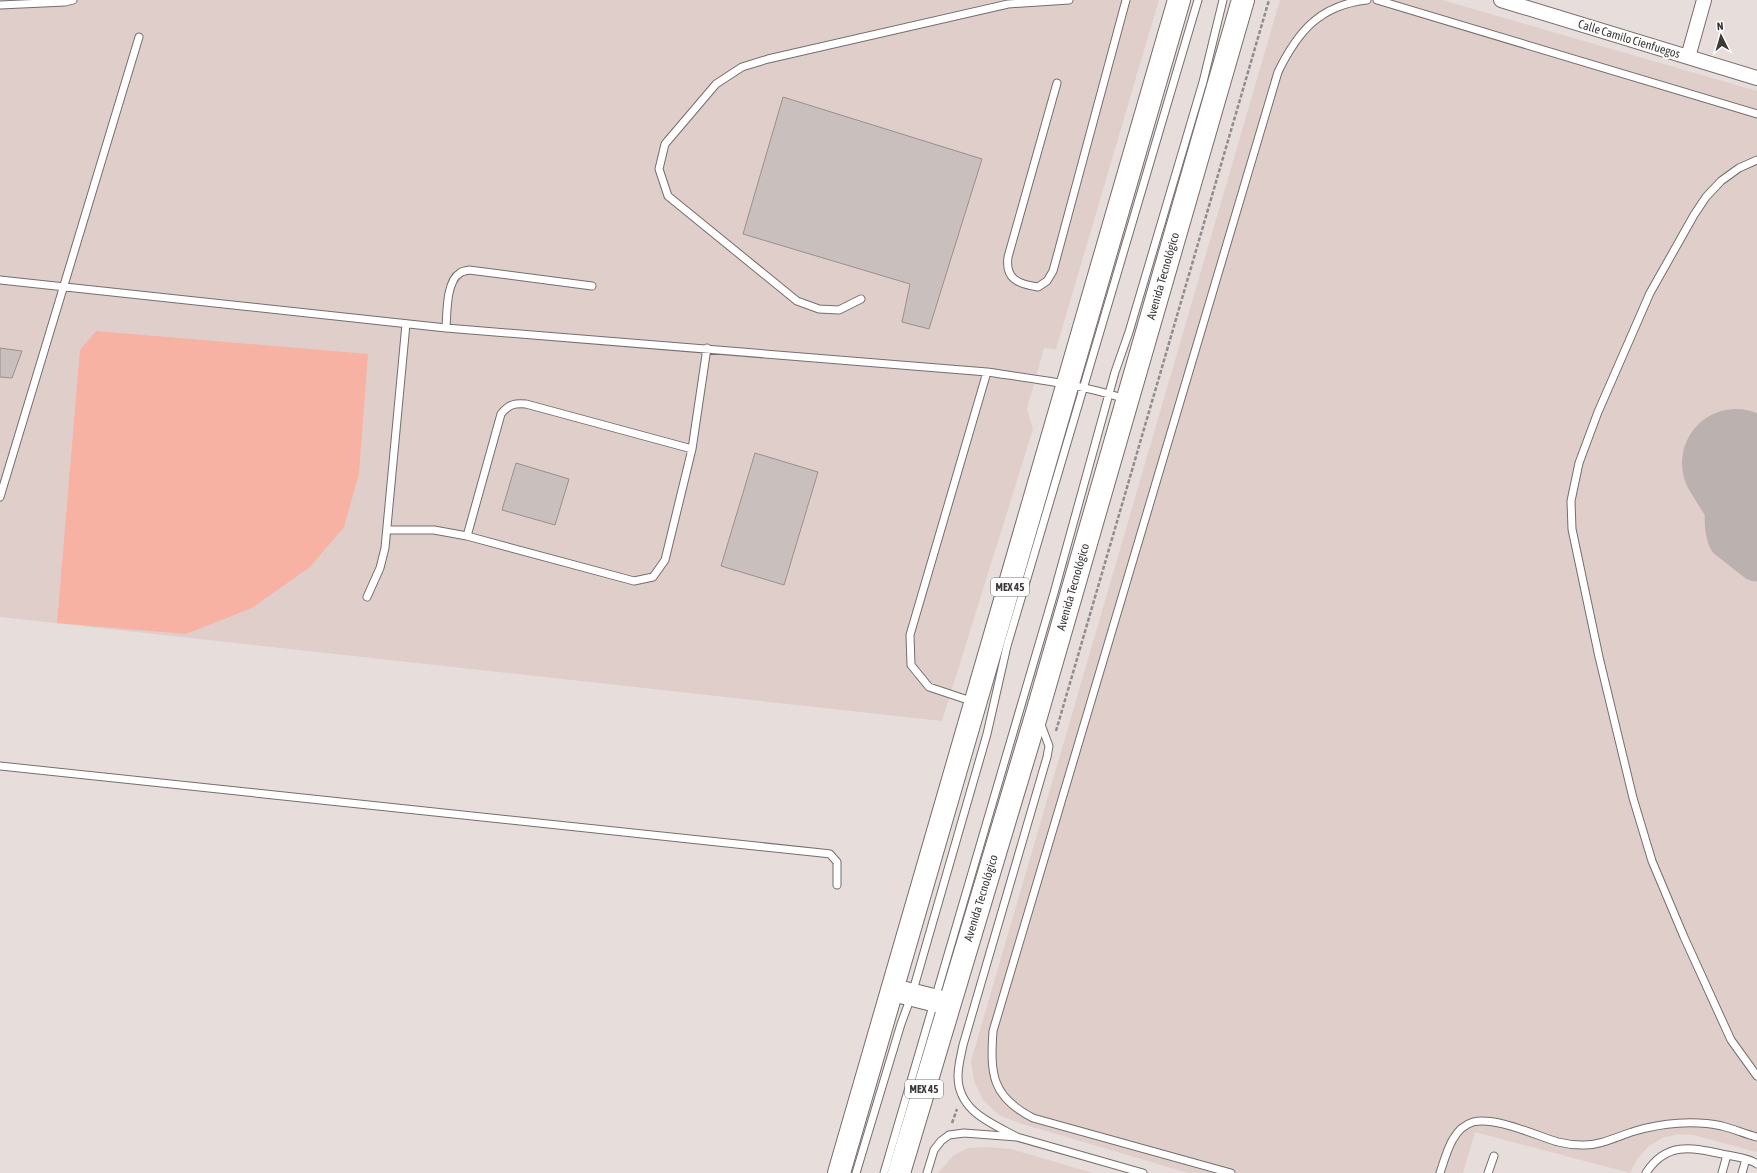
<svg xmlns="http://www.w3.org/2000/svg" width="1757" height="1173" font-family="'Asap Condensed',sans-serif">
<rect width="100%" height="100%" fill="#e7dddb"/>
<path fill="#e0ceca" d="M0,0H1159L1056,349L1044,348L1027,409L1033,429L942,721L0,617Z
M1280,0H1442L1757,91V1152L1693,1135L1678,1134L1662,1138L1648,1147L1638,1158L1630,1173L1475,1132L1463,1173H1188L1019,1123L999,1115L983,1100L974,1081L971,1061Z
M988,1147L1011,1149L1093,1173H938L954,1155L968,1148Z"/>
<path fill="#f8b2a4" d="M96,331L368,354L359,474L344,527L310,567L252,608L186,634L57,623L80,350Z"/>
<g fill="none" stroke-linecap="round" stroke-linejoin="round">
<path stroke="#bbb2b0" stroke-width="43" d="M1757,483C1730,492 1721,511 1729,538L1757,560"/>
<path stroke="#bbb2b0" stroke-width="108" d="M1736,463L1757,497"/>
</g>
<path fill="#c9bfbd" stroke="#99908e" d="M783,97L982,159L929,329L902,322L910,284L743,234Z
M0,348L22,351L12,378L0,377Z
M755,453L818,472L784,585L721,566Z
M516,463L569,479L555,525L502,510Z"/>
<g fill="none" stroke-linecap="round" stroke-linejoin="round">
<g stroke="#766e6c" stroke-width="9">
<path id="lane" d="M1377,0L1757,114
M0,5L65,2L73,0
M1057,83L1008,257C1005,279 1018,284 1038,287L1047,281L1053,271L1126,0
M1757,160L1739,168L1721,181L1706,197L1694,215L1650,293L1598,412L1579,463L1571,501L1572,529L1599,657L1633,798L1652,861L1684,937L1731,1040L1757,1076
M0,280L446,328L987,372C1034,379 1080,384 1125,399
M861,299L839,310L819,309L797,301L668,196L659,169L665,144L716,84L742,67L768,59L1008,4L1069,0
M446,328C447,314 446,281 460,273C462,271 466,271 469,270L592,286
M0,497L139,37
M387,530H434L467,536L501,414C509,404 515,403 526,404L692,449L707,348
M467,536L634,581L653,577L665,560L692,449
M367,597L380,568L385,548L406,324
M974,702L929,687L911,665L910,635L987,372
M0,766L822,853L830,854L837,862V885
M1017,1137C991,1123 958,1111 958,1076C958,1066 961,1055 963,1045L1047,757L1049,746L1040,722
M856,1173L901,1024L912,994L987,734L1007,646L1198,0
M884,1173L1054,593L1115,372L1129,332L1203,82L1223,0
M927,1173L934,1150L941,1141L949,1135L964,1133L1017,1137L1143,1173
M1231,1173L1033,1118C992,1097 990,1075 993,1031L1278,72C1298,31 1320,5 1367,0
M1440,1173C1446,1155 1452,1128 1473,1122C1495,1116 1537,1136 1558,1142C1566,1144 1575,1145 1582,1145C1600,1146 1618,1136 1635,1131C1662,1123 1694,1120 1722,1126C1734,1129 1745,1134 1757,1137
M1488,1173L1494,1156
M1646,1173C1667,1140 1694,1148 1727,1155C1736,1157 1749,1158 1757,1164
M1722,1173L1727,1155
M1742,1173L1746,1159"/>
</g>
<g stroke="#766e6c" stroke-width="16">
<path id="street" d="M1501,0L1757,78
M1688,57L1704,0"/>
</g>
<g stroke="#766e6c" stroke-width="24">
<path id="primary" d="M893,990L949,1004
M839,1173L1179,0
M899,1173L1037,713L1243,0"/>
</g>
<path stroke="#938c8b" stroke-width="2.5" stroke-dasharray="4 2" stroke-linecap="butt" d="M1056,731L1269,0
M952,1123L957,1109"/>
<use href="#lane" stroke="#fff" stroke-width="7"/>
<use href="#street" stroke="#fff" stroke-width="14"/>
<use href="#primary" stroke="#fff" stroke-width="22"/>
</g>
<g text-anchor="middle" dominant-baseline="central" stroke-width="4" stroke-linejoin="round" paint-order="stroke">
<g fill="#fff" stroke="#777474" stroke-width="1">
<rect x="991" y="578" width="38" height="18" rx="3"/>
<rect x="905" y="1080" width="38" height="18" rx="3"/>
</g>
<g font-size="11" font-weight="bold" fill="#3d3938">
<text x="1010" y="587">MEX 45</text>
<text x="924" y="1089">MEX 45</text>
</g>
<g font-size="12" fill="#3d3938" stroke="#fff">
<text transform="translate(1629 39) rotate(17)">Calle Camilo Cienfuegos</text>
<text transform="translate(1163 276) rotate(-74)">Avenida Tecnológico</text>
<text transform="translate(1073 587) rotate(-74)">Avenida Tecnológico</text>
<text transform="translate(981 898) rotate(-73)">Avenida Tecnológico</text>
</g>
</g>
<g transform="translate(1721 36) rotate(355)" stroke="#ffffff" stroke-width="3" paint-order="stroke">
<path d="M0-3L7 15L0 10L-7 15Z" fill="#3d3938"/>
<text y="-6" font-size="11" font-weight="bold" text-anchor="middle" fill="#3d3938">N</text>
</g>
</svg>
